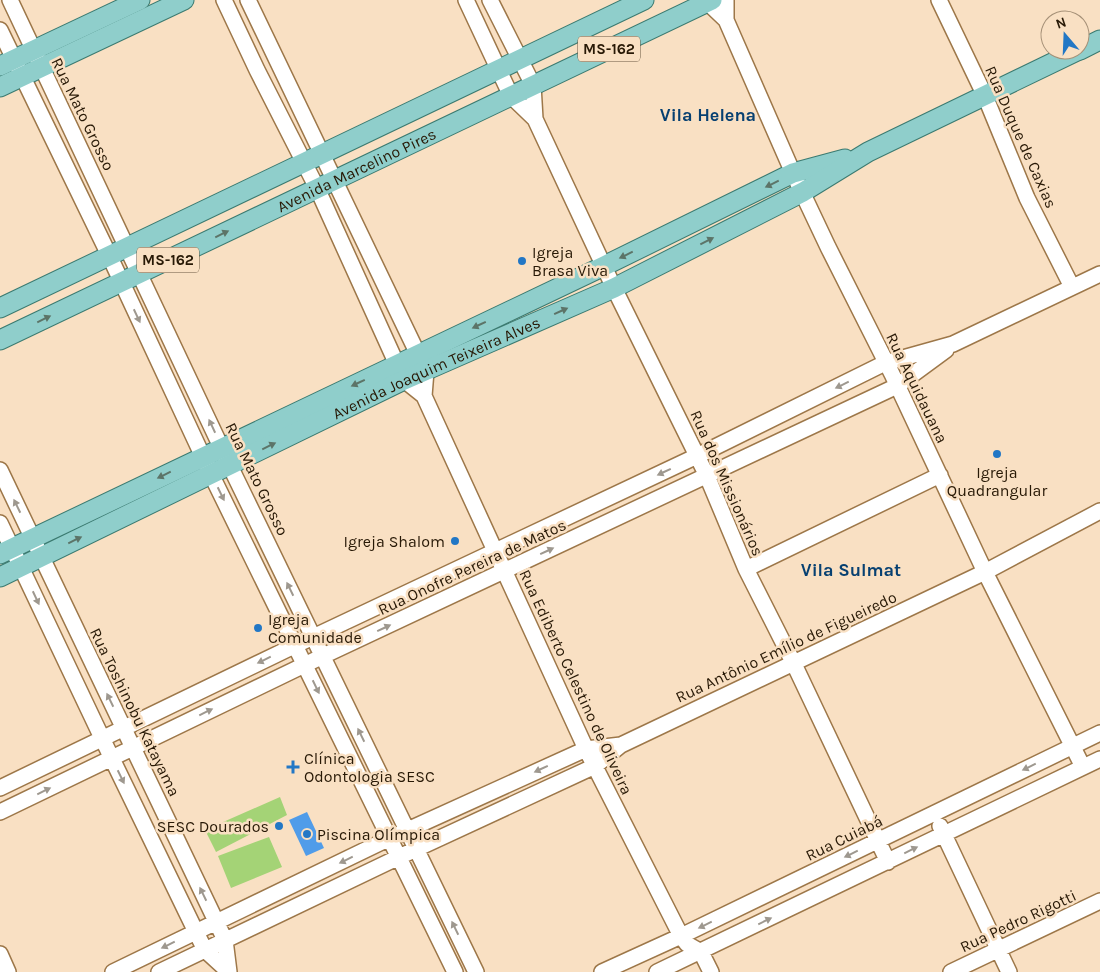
<svg xmlns="http://www.w3.org/2000/svg" width="1100" height="972" font-family="Karla,sans-serif">
<rect width="100%" height="100%" fill="#f9e0c3"/>
<path fill="#a4d376" d="M280,797L287,815L216,852L205,830Z
M269,837L282,867L231,888L218,856Z"/>
<path fill="#509ce9" d="M307,812L324,848L306,856L289,820Z"/>
<g fill="none" stroke-linecap="round" stroke-linejoin="round">
<g stroke="#9d7749" stroke-width="18">
<path id="minor" d="M10,0L230,466L476,972
M224,0L257,70L317,188L404,380L424,396L586,749L681,936L687,944L701,952L711,972
M248,0L426,371L424,396
M466,0L511,96L535,119L614,288L707,476L746,569L794,664L888,862
M490,0L533,85L535,119
M705,0L726,20L793,173L828,247L892,374L985,572L1083,767
M939,0L985,96L1027,198L1072,287
M726,20V0
M0,30L109,255L211,474L455,972
M0,470L225,940L229,972
M0,523L102,738L196,932L205,950L229,972
M746,569L940,475
M0,788L294,646L697,456L885,363L953,344L1100,274
M0,812L323,656L897,386L946,350
M940,826L1009,972
M0,954L8,972
M113,972L390,838L586,749L621,745
M159,972L399,857L595,766L621,745L985,572L1100,511
M602,972L681,936L1100,733
M657,972L1100,759
M951,972L1100,901"/>
</g>
<g stroke="#3b7a70" stroke-width="21">
<g id="major">
<path d="M1080,50L1100,40"/>
<path d="M0,66L140,0"/>
<path d="M0,87L184,0"/>
<path d="M0,308L644,0"/>
<path id="s1" d="M0,340L712,0"/>
<path d="M0,554L604,266L793,173L845,159"/>
<path id="s2" d="M0,577L404,380L614,288L803,192L868,152L1079,50"/>
</g>
</g>
<use href="#minor" stroke="#fff" stroke-width="15"/>
<use href="#major" stroke="#8fcecb" stroke-width="19"/>
</g>
<defs><path id="oneway-solid" d="M-6-.8H1V-3.2L6.5 0L1 3.2V.8H-6Z" transform="scale(1.25)"/></defs>
<g fill="#5c7468">
<use href="#oneway-solid" transform="translate(772 184) rotate(154)"/>
<use href="#oneway-solid" transform="translate(222 234) rotate(-26)"/>
<use href="#oneway-solid" transform="translate(707 241) rotate(-27)"/>
<use href="#oneway-solid" transform="translate(626 255) rotate(154)"/>
<use href="#oneway-solid" transform="translate(561 311) rotate(-24)"/>
<use href="#oneway-solid" transform="translate(44 319) rotate(-26)"/>
<use href="#oneway-solid" transform="translate(479 325) rotate(155)"/>
<use href="#oneway-solid" transform="translate(358 383) rotate(155)"/>
<use href="#oneway-solid" transform="translate(269 446) rotate(-26)"/>
<use href="#oneway-solid" transform="translate(164 475) rotate(154)"/>
<use href="#oneway-solid" transform="translate(75 540) rotate(-26)"/>
</g>
<g fill="#9e988f">
<use href="#oneway-solid" transform="translate(137 316) rotate(65)"/>
<use href="#oneway-solid" transform="translate(842 385) rotate(154)"/>
<use href="#oneway-solid" transform="translate(212 426) rotate(-115)"/>
<use href="#oneway-solid" transform="translate(664 472) rotate(155)"/>
<use href="#oneway-solid" transform="translate(221 494) rotate(64)"/>
<use href="#oneway-solid" transform="translate(17 506) rotate(-116)"/>
<use href="#oneway-solid" transform="translate(547 551) rotate(-25)"/>
<use href="#oneway-solid" transform="translate(290 589) rotate(-116)"/>
<use href="#oneway-solid" transform="translate(36 598) rotate(65)"/>
<use href="#oneway-solid" transform="translate(384 628) rotate(-25)"/>
<use href="#oneway-solid" transform="translate(264 660) rotate(154)"/>
<use href="#oneway-solid" transform="translate(316 687) rotate(64)"/>
<use href="#oneway-solid" transform="translate(110 700) rotate(-116)"/>
<use href="#oneway-solid" transform="translate(206 712) rotate(-26)"/>
<use href="#oneway-solid" transform="translate(361 735) rotate(-116)"/>
<use href="#oneway-solid" transform="translate(1029 767) rotate(154)"/>
<use href="#oneway-solid" transform="translate(541 769) rotate(155)"/>
<use href="#oneway-solid" transform="translate(121 777) rotate(64)"/>
<use href="#oneway-solid" transform="translate(44 791) rotate(-26)"/>
<use href="#oneway-solid" transform="translate(911 850) rotate(-26)"/>
<use href="#oneway-solid" transform="translate(851 854) rotate(154)"/>
<use href="#oneway-solid" transform="translate(346 860) rotate(154)"/>
<use href="#oneway-solid" transform="translate(203 894) rotate(-116)"/>
<use href="#oneway-solid" transform="translate(765 921) rotate(-26)"/>
<use href="#oneway-solid" transform="translate(705 925) rotate(154)"/>
<use href="#oneway-solid" transform="translate(455 928) rotate(-116)"/>
<use href="#oneway-solid" transform="translate(168 945) rotate(154)"/>
</g>
<g fill="#2277c5" stroke="#f9e0c3" stroke-width="2">
<circle cx="522" cy="261" r="5"/>
<circle cx="997" cy="454" r="5"/>
<circle cx="455" cy="541" r="5"/>
<circle cx="258" cy="628" r="5"/>
<path d="M290.5 759.5h5v5h5v5h-5v5h-5v-5h-5v-5h5z"/>
<circle cx="279" cy="826" r="5"/>
<circle cx="307" cy="834" r="5"/>
</g>
<g text-anchor="middle" dominant-baseline="central" stroke-width="5" stroke-linejoin="round" paint-order="stroke">
<g fill="#f9e0c3" stroke="#67553f" stroke-width="1">
<rect x="578" y="36.5" width="62" height="25" rx="4"/>
<rect x="137" y="247.5" width="62" height="25" rx="4"/>
</g>
<g font-size="15" font-weight="bold" fill="#281906">
<text x="609" y="49">MS-162</text>
<text x="168" y="260">MS-162</text>
</g>
<g font-size="16" fill="#281906" stroke="#f9e0c3">
<text transform="translate(83 114) rotate(64)">Rua Mato Grosso</text>
<text transform="translate(1021 137) rotate(66)">Rua Duque de Caxias</text>
<text stroke="none"><textPath href="#s1" startOffset="395">Avenida Marcelino Pires</textPath></text>
<text stroke="none"><textPath href="#s2" startOffset="484">Avenida Joaquim Teixeira Alves</textPath></text>
<text transform="translate(917 388) rotate(64)">Rua Aquidauana</text>
<text transform="translate(257 479) rotate(64)">Rua Mato Grosso</text>
<text transform="translate(727 483) rotate(66)">Rua dos Missionários</text>
<text transform="translate(472 567) rotate(-25)">Rua Onofre Pereira de Matos</text>
<text transform="translate(786 647) rotate(-25)">Rua Antônio Emílio de Figueiredo</text>
<text transform="translate(576 682) rotate(65)">Rua Ediberto Celestino de Oliveira</text>
<text transform="translate(135 712) rotate(64)">Rua Toshinobu Katayama</text>
<text transform="translate(844 838) rotate(-26)">Rua Cuiabá</text>
<text transform="translate(1018 921) rotate(-25)">Rua Pedro Rigotti</text>
</g>
<g font-size="16" fill="#281906" stroke="#f9e0c3" text-anchor="start">
<text x="532" y="252">Igreja<tspan x="532" dy="18">Brasa Viva</tspan></text>
<text x="997" y="472" text-anchor="middle">Igreja<tspan x="997" dy="18">Quadrangular</tspan></text>
<text x="445" y="541" text-anchor="end">Igreja Shalom</text>
<text x="268" y="619">Igreja<tspan x="268" dy="18">Comunidade</tspan></text>
<text x="304" y="758">Clínica<tspan x="304" dy="18">Odontologia SESC</tspan></text>
<text x="269" y="826" text-anchor="end">SESC Dourados</text>
<text x="317" y="834">Piscina Olímpica</text>
</g>
<g font-size="18" font-weight="bold" fill="#074071" stroke="#f9e0c3">
<text x="708" y="115">Vila Helena</text>
<text x="851" y="570">Vila Sulmat</text>
</g>
</g>
<g transform="translate(1065 35) rotate(341)"><circle r="24" fill="#f9e0c3" stroke="#a59077"/>
<path d="M0-4L9 19L0 12L-9 19Z" fill="#2277c5"/>
<text y="-8" font-size="14" font-weight="bold" text-anchor="middle" fill="#281906">N</text>
</g>
</svg>
